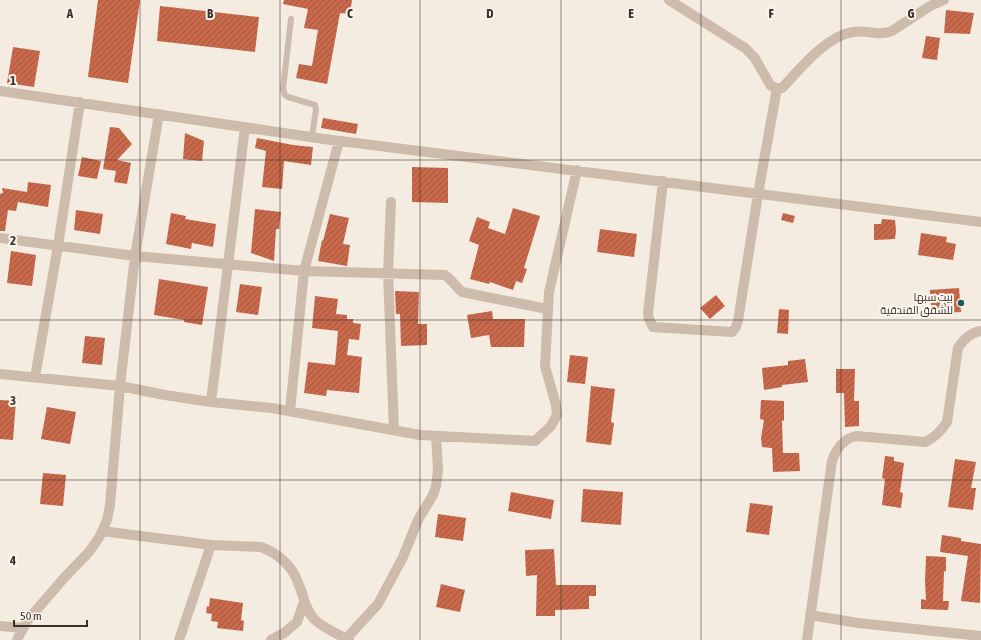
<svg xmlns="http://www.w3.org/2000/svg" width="981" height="640" font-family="'Asap Condensed',Cairo,sans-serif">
<defs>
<pattern id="building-hatch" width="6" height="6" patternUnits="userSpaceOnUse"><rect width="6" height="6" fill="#c8694b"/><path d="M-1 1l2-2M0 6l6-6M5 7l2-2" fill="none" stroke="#a4573f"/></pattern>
</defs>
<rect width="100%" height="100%" fill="#f4ebe1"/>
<path fill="url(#building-hatch)" d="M98,0H140L128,83L88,77Z
M284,0H352L350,14L340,13L327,84L296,78L299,64L312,66L318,30L304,28L308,9L283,4Z
M160,6L259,17L255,52L157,41Z
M946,10L974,13L970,34L944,33Z
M926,36L940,38L937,60L922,58Z
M13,47L40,51L34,87L7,83Z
M323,118L358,124L356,134L321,128Z
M110,127L119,128L132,144L117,160L131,163L127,184L114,182L116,171L103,169Z
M185,133L204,141L202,161L183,159Z
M257,138L293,145L313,147L311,165L284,161L282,189L262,187L266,151L255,148Z
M82,157L101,161L97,179L78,176Z
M412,167L448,168V203L412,202Z
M28,182L51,185L48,207L18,202L16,211L8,210L5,231H0V194L3,193L2,188L27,192Z
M513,208L540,216L524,268L527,269L522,283L516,281L513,290L490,282L489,284L470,279L479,245L469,241L477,217L490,222L488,228L505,234Z
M255,209L281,212L279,229H276L274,261L251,253Z
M76,210L103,214L100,234L74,230Z
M171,213L186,216L185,219L216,224L213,247L192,243L191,249L166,244Z
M783,213L795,216L793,223L781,220Z
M330,214L349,218L343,244L350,245L347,266L318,261L322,240L323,241Z
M882,219L895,220L896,231L895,239L874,240V224H881Z
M600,229L637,234L634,257L597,252Z
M921,233L947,237L946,242L956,244L953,260L918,255Z
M11,251L36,255L32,286L7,283Z
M159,279L208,287L202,325L184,322V320L154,315Z
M240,284L262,287L258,315L236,312Z
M959,288L961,312L932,314L930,290Z
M395,291L419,292L418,324H427V345L401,346L400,314H396Z
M716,295L725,306L710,319L700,308Z
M315,296L338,299L336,314L347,315V319H353V323L361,324L359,340L349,339L347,355L362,357L359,393L327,390L326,396L304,393L308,362L335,365L336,354L338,331L312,328Z
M779,309L789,310L788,334L777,333Z
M492,311L493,319H525L524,347H491L489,335L471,338L467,315Z
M85,336L105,338L102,365L82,363Z
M570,355L588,357L585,384L567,382Z
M805,359L808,382L782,385V387L764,390L762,368L788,365V361Z
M836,369H855L854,401H859V426L845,427L844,393H836Z
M591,386L615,389L611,422L614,423L611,445L586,442Z
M0,400L16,401L13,440L0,439Z
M761,400L784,401V421L782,420L783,453H799L800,471L773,472L772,448L762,447L761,438L764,420L760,419Z
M47,407L76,412L70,444L41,439Z
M885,456L894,457V461L904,463L900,492L903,493L901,508L882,505L885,479L882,478Z
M955,459L976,462L971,488H976L973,510L948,507Z
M43,473L66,475L63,506L40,504Z
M583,489L623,492L621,525L581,522Z
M511,492L554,500L551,519L508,511Z
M750,503L773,506L769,535L746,532Z
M438,514L466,518L463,541L435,537Z
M942,535L961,538V541L981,544L980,603L961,601L968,556L940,552Z
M554,549L556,585H596V596H589V609L555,610V616H536L537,575L526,576L525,550Z
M926,556L946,557V572L944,571L943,601H949L948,610L921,609V599L926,600L925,581Z
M441,584L465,590L460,612L436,607Z
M210,598L243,603L241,620L244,621L243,631L217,628L218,622L211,621L212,614L206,613L207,606L209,607Z"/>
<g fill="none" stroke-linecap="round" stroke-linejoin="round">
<path stroke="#cdbbac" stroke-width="6" d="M291,19L283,89L285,95L288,97L315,105L316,109L312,137"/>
<path stroke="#cdbbac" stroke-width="10" d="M669,0L745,48L754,57L771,86L777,88H782C800,69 826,36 853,32C868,29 875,37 892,31L930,6L944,0
M0,91L324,139L981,222
M663,181L648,313L649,319L653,327L732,332L736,327L738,321L758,194L777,88
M391,202L388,273L394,430
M0,238L135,256L304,271L445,275C452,280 456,287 462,292L547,309
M0,374L120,386L165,395L211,402L272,408L420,435L535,441L551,426L557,415L556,405L545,366L549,292L577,170
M35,377L58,246L80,102
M211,402L245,127
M290,411L304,271L339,141
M102,531L211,545L261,547C279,554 293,567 299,585C304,597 305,609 314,619C323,628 338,634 349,640
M810,615L858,623L981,636
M0,626L23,628
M17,640L27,621L64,578L89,552L100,536L107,520L110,505L120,386L135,256L159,114
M179,640L211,545
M271,640L284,633L297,622L304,602
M345,640L378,604L403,557L418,520L433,495L436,486L438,470L436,436
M807,640L832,461C836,449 843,439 856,436L925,442C935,438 941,431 947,422L958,348C964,339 970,333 981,331"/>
</g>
<path fill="none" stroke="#3b302b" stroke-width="1" stroke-opacity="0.55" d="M140,0V640M280,0V640M420,0V640M561,0V640M701,0V640M841,0V640M0,160H981M0,320H981M0,480H981"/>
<circle fill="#1f5a5e" stroke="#fbf5ee" stroke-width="1.5" cx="961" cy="303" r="4"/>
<g text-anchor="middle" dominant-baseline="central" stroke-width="4" stroke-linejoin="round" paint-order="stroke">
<g font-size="11" fill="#3b302b" stroke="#fbf5ee" text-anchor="end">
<text x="953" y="297">بيت سبها<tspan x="953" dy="13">للشقق الفندقية</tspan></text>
</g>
</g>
<g font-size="13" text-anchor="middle" font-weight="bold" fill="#3b302b" stroke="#fbf5ee" stroke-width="4" stroke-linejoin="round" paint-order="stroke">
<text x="70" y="18">A</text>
<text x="210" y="18">B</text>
<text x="350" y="18">C</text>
<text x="490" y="18">D</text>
<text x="631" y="18">E</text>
<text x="771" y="18">F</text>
<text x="911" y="18">G</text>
<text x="13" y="85">1</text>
<text x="13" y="245">2</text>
<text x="13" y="405">3</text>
<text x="13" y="565">4</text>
</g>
<path d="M14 620v6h73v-6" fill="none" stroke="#3b302b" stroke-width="2"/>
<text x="20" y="620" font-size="12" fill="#3b302b" stroke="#fbf5ee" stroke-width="3" paint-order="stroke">50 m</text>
</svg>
